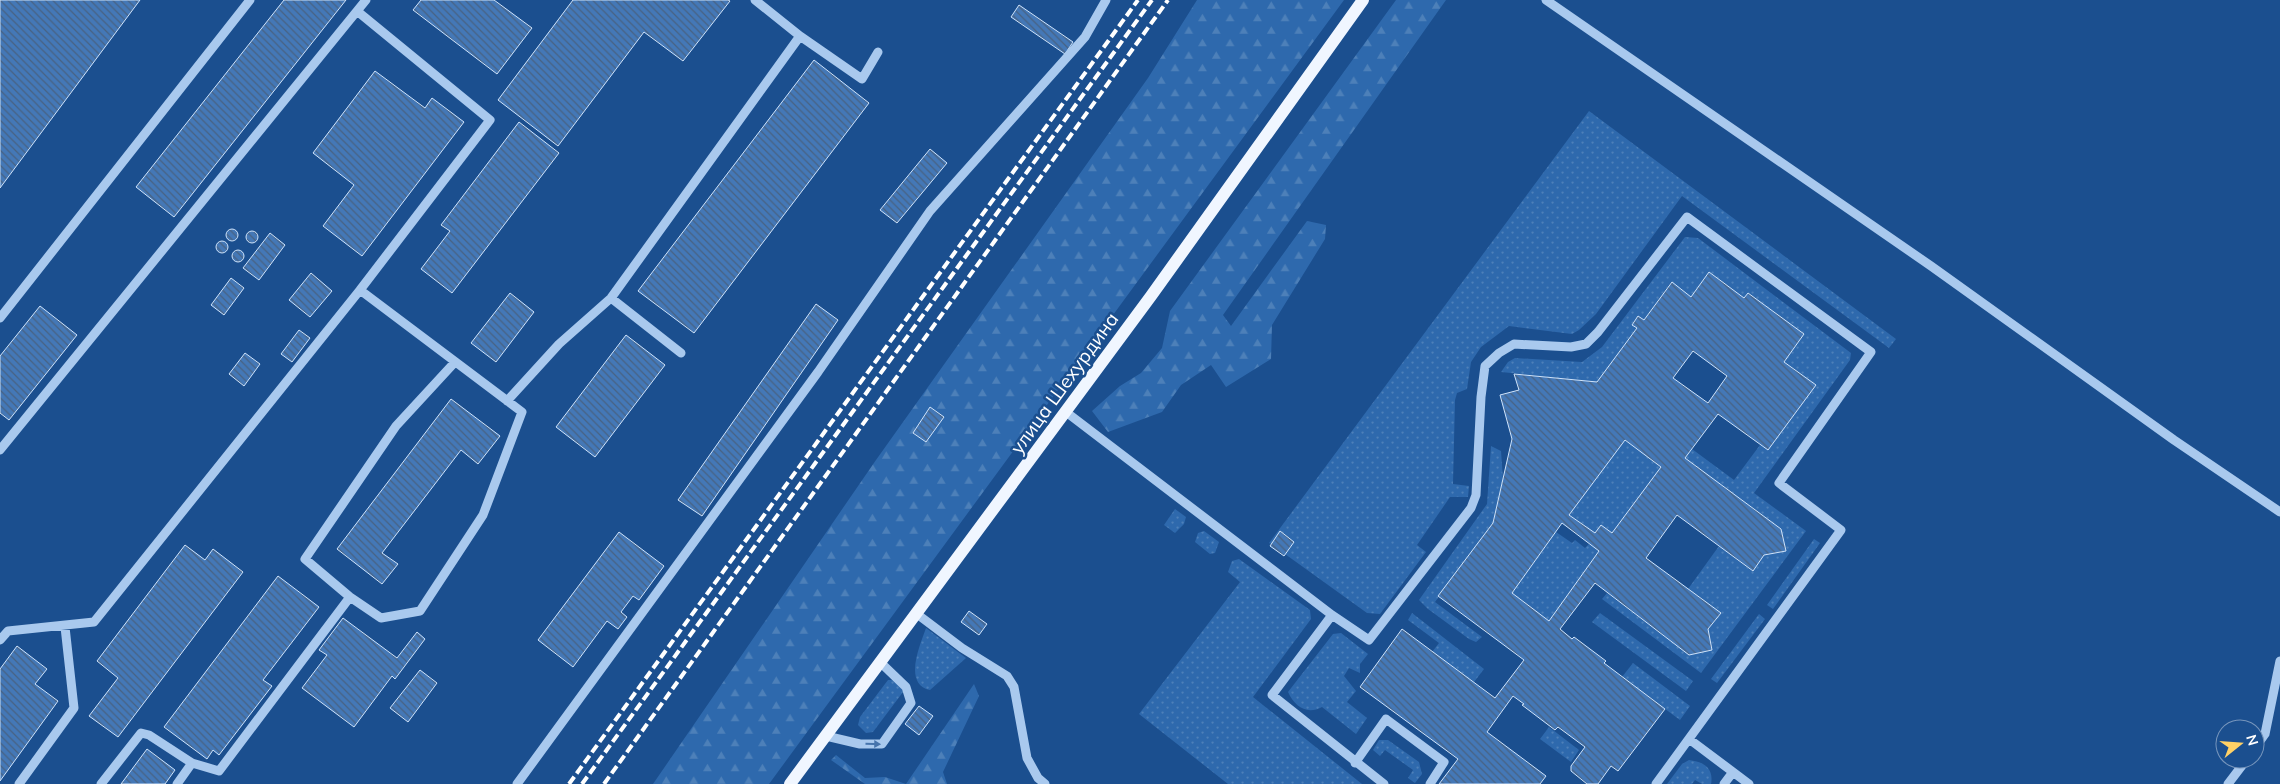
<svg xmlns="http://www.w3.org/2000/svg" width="2280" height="784" font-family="Mulish,sans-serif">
<defs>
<pattern id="grass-dots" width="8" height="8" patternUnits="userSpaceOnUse" patternTransform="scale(1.25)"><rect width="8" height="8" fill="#2e69ad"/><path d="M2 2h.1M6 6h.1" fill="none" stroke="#4d80b9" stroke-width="1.8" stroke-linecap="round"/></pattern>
<pattern id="forest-firs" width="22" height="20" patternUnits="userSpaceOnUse" patternTransform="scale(1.25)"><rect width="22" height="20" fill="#2e69ad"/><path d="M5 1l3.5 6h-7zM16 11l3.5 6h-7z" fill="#4d80b9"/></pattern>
<pattern id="building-back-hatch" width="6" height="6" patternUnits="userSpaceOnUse" patternTransform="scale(1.25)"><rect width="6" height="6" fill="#4478b7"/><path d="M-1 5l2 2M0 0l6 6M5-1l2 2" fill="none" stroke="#486282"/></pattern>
</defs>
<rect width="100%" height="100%" fill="#1b4f8f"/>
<path fill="url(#grass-dots)" d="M1589,111L1896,339L1889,348L1682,196L1596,314L1579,330L1572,334L1509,326L1481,347L1471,362L1467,389L1457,393L1455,400L1453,484L1469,486L1468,497H1450L1417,545L1426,552L1380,614L1367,613L1285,554L1294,542L1281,532L1271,544L1269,543Z
M1685,237L1698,238L1851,353L1850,360L1754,493L1806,531L1701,673L1602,599L1607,593L1689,655L1712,650L1708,629L1721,613L1688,589L1719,546L1752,571L1764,555L1785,551L1781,529L1685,458L1692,449L1734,480L1760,445L1768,450L1816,385L1784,362L1804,334L1748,293L1744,298L1709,272L1691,297L1671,282L1644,320L1638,316L1632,324L1637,328L1597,382L1501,372L1508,362L1515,358L1582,362L1602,347Z
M1625,440L1661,467L1612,533L1601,525L1595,533L1569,515Z
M1491,446L1501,451L1503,479L1493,523L1435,602L1482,637L1476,642L1469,639L1428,609L1419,600L1487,504Z
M1175,509L1186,517L1184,524L1175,533L1164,525Z
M1204,531L1219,542L1215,553L1210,554L1195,542L1198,533Z
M1556,532L1572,543L1575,540L1585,548L1589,544L1599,551L1549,621L1512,593Z
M1814,539L1820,543L1773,609L1767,605Z
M1239,559L1310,610L1311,619L1253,697L1362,784H1228L1139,714L1240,582L1228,572L1232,561Z
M1412,613L1484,669L1474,682L1432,652L1439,643L1408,620Z
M1600,613L1693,681L1686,691L1592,622Z
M1759,614L1765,619L1717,683L1711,679Z
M926,628L966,658L930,690C902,684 921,643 926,628Z
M1341,633L1368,654L1360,664V673L1349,668L1344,676L1356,691L1347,702L1367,718L1356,734L1322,707C1307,715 1295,707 1288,692L1333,634Z
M1633,663L1690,706L1680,720L1622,677Z
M888,680H892L901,685L903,692L873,732L866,733L858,725L860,717Z
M1549,727L1579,750L1571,762L1540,739Z
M1379,740H1388L1419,762L1422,774L1415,783L1408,778L1413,770L1385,750L1380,756L1373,750Z
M1689,760C1704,762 1714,768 1711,784H1702L1695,780L1692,784H1667L1682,764Z"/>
<path fill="url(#forest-firs)" d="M1197,0H1344L769,784H653L876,460L1148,78Z
M1396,0H1446L1223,315L1231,326L1307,221L1326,225L1325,239L1272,325L1271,359L1226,387L1211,365L1181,385L1162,412L1108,432L1092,411L1120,386L1141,373L1162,348L1170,311Z
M974,684L979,696L943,772L947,784H865L831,760L836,755L865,778L885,777L906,784Z"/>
<path fill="url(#building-back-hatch)" stroke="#cfe3fa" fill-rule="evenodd" d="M0,0H140L0,188Z
M284,0H346L174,217L136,187Z
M421,0H494L532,28L497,74L413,10Z
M573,0H728L730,1L683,61L644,32L558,146L498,100Z
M1019,5L1073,42L1065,54L1011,17Z
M814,60L869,103L694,333L638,291Z
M375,71L425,108L432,98L464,122L362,256L323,226L354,185L313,153Z
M519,122L559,153L452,293L421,269L450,231L441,225Z
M930,149L947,163L897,223L880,210Z
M226 235a6 6 0 1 1 12 0a6 6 0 1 1-12 0Z
M246 237a6 6 0 1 1 12 0a6 6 0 1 1-12 0Z
M270,233L285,245L259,280L243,268Z
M216 247a6 6 0 1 1 12 0a6 6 0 1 1-12 0Z
M232 256a6 6 0 1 1 12 0a6 6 0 1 1-12 0Z
M1709,272L1744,298L1748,293L1804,334L1784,362L1816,385L1768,450L1718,414L1685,458L1781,529L1786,551L1764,555L1753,571L1677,515L1646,558L1721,613L1708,629L1712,650L1689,655L1595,583L1560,629L1572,639L1574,637L1606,661L1604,663L1665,709L1618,771L1611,766L1598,784H1587L1571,771V766L1585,747L1558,727L1555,730L1522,705L1524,704L1513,696L1487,732L1546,776L1540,784H1439L1458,759L1360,687L1402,629L1495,698L1524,660L1438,596L1493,523L1512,439L1500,395L1519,390L1514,374L1597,382L1637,328L1632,325L1638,316L1644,320L1672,282L1691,297ZM1693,351L1727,376L1708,403L1673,378ZM1625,440L1661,467L1612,533L1601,525L1595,533L1569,515ZM1562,523L1599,551L1549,621L1512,593Z
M311,273L332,291L310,317L289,300Z
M231,278L244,288L224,315L211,305Z
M510,293L534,312L496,362L471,343Z
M816,304L838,320L702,516L678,500Z
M40,306L77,335L9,420L0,413V356Z
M299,330L310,338L292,362L281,354Z
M626,335L665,365L595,457L556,427Z
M245,353L260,364L244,386L229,374Z
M451,399L500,436L478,464L461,450L382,553L398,564L382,584L337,549Z
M930,407L944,417L926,442L913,433Z
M1280,531L1294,542L1284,556L1270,546Z
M619,532L664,566L639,600L633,596L621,612L627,617L618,629L607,621L573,667L538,640Z
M185,545L205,560L213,549L243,572L118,737L89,716L118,678L97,661Z
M278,576L319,607L263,680L272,686L219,755L213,750L207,759L164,727Z
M969,611L987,624L979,635L961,622Z
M343,618L397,658L417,632L425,639L395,679L392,676L354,727L302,688L327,655L319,650Z
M17,646L47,669L35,684L58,701L0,781V669Z
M420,670L437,683L408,722L390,708Z
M919,706L933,716L919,735L905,724Z
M147,749L175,770L165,784H121Z"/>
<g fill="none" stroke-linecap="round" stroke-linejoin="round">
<path stroke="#a9c9ee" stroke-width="9" d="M366,0L357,11L490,120L360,290L522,412L483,515L420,611L381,618L350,597L305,559L396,426L455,362
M755,0L800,36L862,79L878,52
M1546,0L1931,266L2174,440L2280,512
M611,298L681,353
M0,318L250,0
M507,401L559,344L611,298L800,36
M1066,412L1332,615L1369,640L1471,508L1476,495L1481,397L1485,366L1499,353L1514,344L1571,347L1586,344L1598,332L1687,217L1871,352L1779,483L1841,530L1656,784
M0,450L357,11
M917,614L962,648L1007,676L1014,687L1027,758L1038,778L1045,784
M1332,615L1272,695L1384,784
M0,640L8,631L94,622L360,290
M826,736L860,744H882L911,703L906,687L881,663
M1689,739L1749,784
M2255,748L2265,734L2280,661
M1355,763L1386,719L1444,762L1430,784
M19,784L74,708L65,627
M101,784L141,733L149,735L192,763
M177,784L192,763L219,771L350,597
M517,784L818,372L930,211L1085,37L1106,0
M1724,784L1733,772
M2228,784L2247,759"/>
<path stroke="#f0f6ff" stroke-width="12" d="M790,784L1151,296L1363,0"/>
<path stroke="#fff" stroke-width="4" stroke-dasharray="9 4" stroke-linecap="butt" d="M569,784L1138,0
M582,784L1152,0
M604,784L1168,0"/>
</g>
<defs><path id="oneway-solid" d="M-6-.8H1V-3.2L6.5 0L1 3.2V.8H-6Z" transform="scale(1.25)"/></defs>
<use fill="#4674ac" href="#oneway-solid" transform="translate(873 744) rotate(1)"/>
<g text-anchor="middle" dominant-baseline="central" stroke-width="5" stroke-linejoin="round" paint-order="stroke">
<g font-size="19" fill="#fff" stroke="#1b4f8f">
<text transform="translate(1064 383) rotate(-54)">улица Шехурдина</text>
</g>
</g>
<g transform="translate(2240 744) rotate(73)"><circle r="24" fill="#1b4f8f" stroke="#7695bc"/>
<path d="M0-4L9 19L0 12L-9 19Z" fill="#ffd166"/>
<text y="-8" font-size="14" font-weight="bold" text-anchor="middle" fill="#ffffff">N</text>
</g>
</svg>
